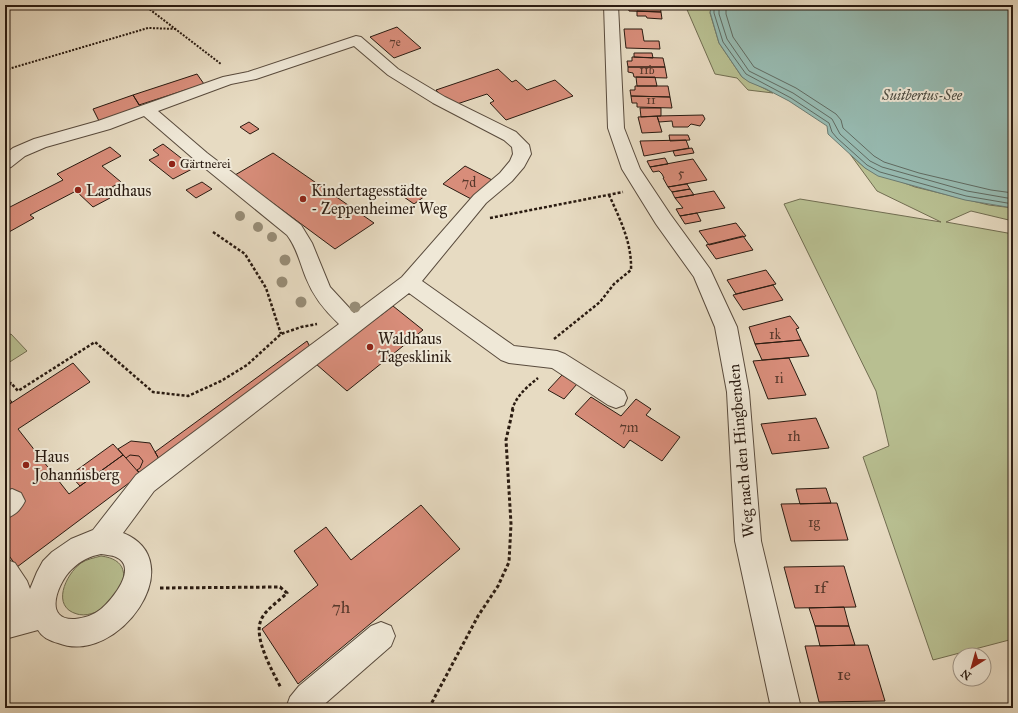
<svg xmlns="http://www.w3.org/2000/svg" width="1018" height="713" font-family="'IM FELL Great Primer',serif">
<rect width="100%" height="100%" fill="#e7dbc2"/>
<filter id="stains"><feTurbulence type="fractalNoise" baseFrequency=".005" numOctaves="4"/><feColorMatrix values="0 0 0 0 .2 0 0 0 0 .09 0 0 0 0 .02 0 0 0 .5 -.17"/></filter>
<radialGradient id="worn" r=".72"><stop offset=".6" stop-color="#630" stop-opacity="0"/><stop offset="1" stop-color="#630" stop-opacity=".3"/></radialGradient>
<path fill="#b8bf91" stroke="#716d51" d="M685,5H709L711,9L710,13L719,43L742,77L773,93L748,90L737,78L715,74Z
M850,154L865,168L915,187L989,205L1013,208V221L971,211L946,222L1013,234V639L933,660L863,457L889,446L876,391L784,204L800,199L941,222L877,191Z
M11,334L27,351L5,365V337Z
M101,556C151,562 107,623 77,614C51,607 65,575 81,563C87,559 94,558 101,556Z"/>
<path fill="#97bbb2" stroke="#6b7b72" d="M709,5H1013V208L965,200L878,176L865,168L828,134L827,126L789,101L766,89L749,82L742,77L719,43L710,12L711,9Z"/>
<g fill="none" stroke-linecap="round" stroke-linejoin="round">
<path stroke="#606b62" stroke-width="1" d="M714,5V13L723,42L746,74L791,98L829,123L832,132L837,138L867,165L880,172L966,196L1013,204
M719,5V14L727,39L749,71L793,93L832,119L840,134L870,161L882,167L967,191L1013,199
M726,5V14L733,37L754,67L796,88L836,114L841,120L843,128L874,156L884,162L919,173L991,190L1013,193"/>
</g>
<path fill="#d88d7a" stroke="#2a1b11" d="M628,5H660L661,12L629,11Z
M637,11L661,12L662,19L647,18L646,16H637Z
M397,27L421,48L394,58L370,37Z
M624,29H642L644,41H659L660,49L626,48Z
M634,53H652L653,58L634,57Z
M632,57L663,58L665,67H628L627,61H632Z
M628,67H665L667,78L634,77L633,73L628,72Z
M498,69L512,82L516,80L527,90L555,80L573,96L506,120L490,103L494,101L487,94L451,106L436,90Z
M197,74L204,84L139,105L133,95Z
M636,77H655L657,86H637Z
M635,86H668L670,97L631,96L630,90H635Z
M133,95L142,109L100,123L93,109Z
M631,96L670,97L672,108L637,107V103H632Z
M640,108H661V116L641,117Z
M703,115L705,119L700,126L691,124L688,127H673L672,121L659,122L657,116Z
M657,116L662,132L642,133L638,117Z
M249,122L259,129L250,134L240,127Z
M669,135H688L690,140L670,141Z
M686,140L689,148L644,156L640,141Z
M163,144L194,168L173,179L149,160L159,155L153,150Z
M110,147L121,156L102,166L121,182L112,187L115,189L105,194L110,198L93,207L76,191L30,215L34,218L9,232L5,228V213L10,210L8,208L63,180L57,174Z
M692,148L694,153L675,156L673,151Z
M273,153L374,223L335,249L235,175Z
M665,158L668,164L650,167L647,161Z
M693,159L707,180L668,187L663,178H664L662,174L659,171L653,172L650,167Z
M465,166L494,181L473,200L443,184Z
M202,182L212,189L196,198L186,190Z
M687,184L690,189L672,192L668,187Z
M690,189L694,195L675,198L672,192Z
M415,190L425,196L414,204L404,197Z
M714,191L725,208L680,216L676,209L683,208L675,198Z
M697,213L701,221L685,224L680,216Z
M736,223L746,236L709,245L699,231Z
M743,236L753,250L716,259L706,245Z
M766,270L776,284L736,294L727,280Z
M773,285L783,300L743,310L733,295Z
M393,306L423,330L347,391L316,364Z
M790,316L799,328L796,329L801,340L755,344L749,327Z
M801,340L809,356L762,360L755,344Z
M307,341L310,347L159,459L155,452Z
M789,358L806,395L768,399L753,361Z
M73,363L90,382L18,429L69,494L123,455L126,458L130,455L139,456L143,461L140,468L137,470L141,474L17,567L5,550V407Z
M562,375L577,384L564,399L548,390Z
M5,394L12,402L5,407Z
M591,397L621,416L636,399L651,409L646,415L680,437L662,461L630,440L624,448L575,414Z
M816,418L829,448L772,454L761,424Z
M131,441L150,443L159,459L140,474L118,449Z
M113,444L123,455L80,486L70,475Z
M826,488L831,503L800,504L796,489Z
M837,503L848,540L791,541L781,504Z
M421,505L460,549L298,684L262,629L318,585L294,551L326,527L351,560Z
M844,566L856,607L795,608L784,567Z
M844,607L849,626H815L809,608Z
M815,626H849L855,645L820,646Z
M868,645L885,701L819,702L805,646Z"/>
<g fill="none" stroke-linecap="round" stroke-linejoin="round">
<g stroke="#594b3d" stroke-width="2">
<path id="minor" d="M604,5H618L624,128L640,169L670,214L710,269L737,327L749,392L761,541L801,708H771L735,541L727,392L715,327L694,277L656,224L622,169L608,128Z
M356,36L361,37L398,69L445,97L516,132L529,145L531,154L524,167L512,181L486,203L422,281L514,346L557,351L565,354L624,391L627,398L624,405L616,408L608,405L552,368L509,363L501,360L409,293L154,491L123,533C193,561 118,667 58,643C50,641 42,637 38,630L5,639V611L8,610L5,598V559L15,563L27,581L30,589L37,572L43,561L52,552L71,539L93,530L136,475L339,324C325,311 313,296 306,278C300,263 297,248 287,235L195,160L144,116L110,129L46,147L25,156L11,167L5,169V154L13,148L34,139L98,121L223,77L248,72ZM354,46L388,75L433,103L504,140L512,147L513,154L510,161L500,173L474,195L402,277L354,313L330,287L312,243L301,225L207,153L158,111L231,84L256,79ZM101,554C106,555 112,555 116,557C139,567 112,600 101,609C94,615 84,618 75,619C42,621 58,582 72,569C80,561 90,556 101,554Z
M12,489L21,493L25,501C20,511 15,515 5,519V492Z
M381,622L391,626L395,636L391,646L320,708H286L290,697L299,686L371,626Z"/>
</g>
<path stroke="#2a1b11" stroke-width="2" stroke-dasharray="2 1.5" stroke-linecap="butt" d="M144,5L221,64
M5,70L148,28L176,29"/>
<path stroke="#2a1b11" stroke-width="2.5" stroke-dasharray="3 2" stroke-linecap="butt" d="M490,218L623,192
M213,232L245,254L266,288L281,334
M554,339L600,302L614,284L631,270C632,243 620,219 609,195
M5,388L11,383L18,391L95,342L153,392L188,396L221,381L247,365L281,334L301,327L317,324
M512,410C516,396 527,387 538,378"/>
<path stroke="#2a1b11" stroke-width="3" stroke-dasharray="3.5 2.5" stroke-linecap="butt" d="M160,588L280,587L287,593C279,601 265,610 261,620C253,638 273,672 281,688
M429,708L478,616L498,586L509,562L511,524L506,440L513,409"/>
<use href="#minor" fill="#efe8d7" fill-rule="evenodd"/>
</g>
<g fill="#978c76">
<circle cx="240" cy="216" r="5"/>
<circle cx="258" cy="227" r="5"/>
<circle cx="272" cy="237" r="5"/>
<circle cx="285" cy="260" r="5.5"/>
<circle cx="282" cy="282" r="5.5"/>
<circle cx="301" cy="302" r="5.5"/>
<circle cx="355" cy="307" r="5.5"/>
</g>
<g fill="#8f2418" stroke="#efe8d7" stroke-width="1.5">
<circle cx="172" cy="164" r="4"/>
<circle cx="78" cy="190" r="4"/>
<circle cx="303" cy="199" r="4"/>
<circle cx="370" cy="347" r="4"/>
<circle cx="26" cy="465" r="4"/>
</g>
<g text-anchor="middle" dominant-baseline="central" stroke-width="4" stroke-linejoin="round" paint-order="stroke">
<g font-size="12" fill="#56382b">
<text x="395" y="42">7e</text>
<text x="647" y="70">11b</text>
<text x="651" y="100">11</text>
</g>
<g font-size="13" fill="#2a1b11" stroke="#efe8d7" text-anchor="start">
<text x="180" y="164">Gärtnerei</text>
</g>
<g font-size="14" font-style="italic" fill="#4b4b41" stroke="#efe8d7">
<text x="922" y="95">Suitbertus-See</text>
</g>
<g font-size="14" fill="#56382b">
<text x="681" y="173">5</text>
<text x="469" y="182">7d</text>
<text x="775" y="334">1k</text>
<text x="779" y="378">1i</text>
<text x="629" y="427">7m</text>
<text x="794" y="436">1h</text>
<text x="814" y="522">1g</text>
</g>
<g font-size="16" fill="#2a1b11" stroke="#efe8d7" text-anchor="start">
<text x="86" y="190">Landhaus</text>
<text x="311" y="190">Kindertagesstädte<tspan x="311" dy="18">- Zeppenheimer Weg</tspan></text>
<text x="378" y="338">Waldhaus<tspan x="378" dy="18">Tagesklinik</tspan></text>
<text x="34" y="456">Haus<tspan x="34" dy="18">Johannisberg</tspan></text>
</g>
<g font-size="16" fill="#2a1b11" stroke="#efe8d7">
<text transform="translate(741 451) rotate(-95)">Weg nach den Hingbenden</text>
</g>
<g font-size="17" fill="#56382b">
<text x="820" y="587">1f</text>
<text x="341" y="607">7h</text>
<text x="844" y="674">1e</text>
</g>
</g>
<rect width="1018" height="713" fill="none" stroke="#e7dbc2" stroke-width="20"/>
<rect x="6" y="6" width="1006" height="701" fill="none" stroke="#2a1b11" stroke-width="2"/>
<rect x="10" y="10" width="998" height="693" fill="none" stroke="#2a1b11"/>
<g transform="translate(972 667) rotate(217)"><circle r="19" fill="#efe8d7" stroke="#a09688"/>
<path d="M0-3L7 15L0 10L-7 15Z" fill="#8f2418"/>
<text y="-6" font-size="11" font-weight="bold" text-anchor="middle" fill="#2a1b11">N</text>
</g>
<rect width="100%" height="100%" filter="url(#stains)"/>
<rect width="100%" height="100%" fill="url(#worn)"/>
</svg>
